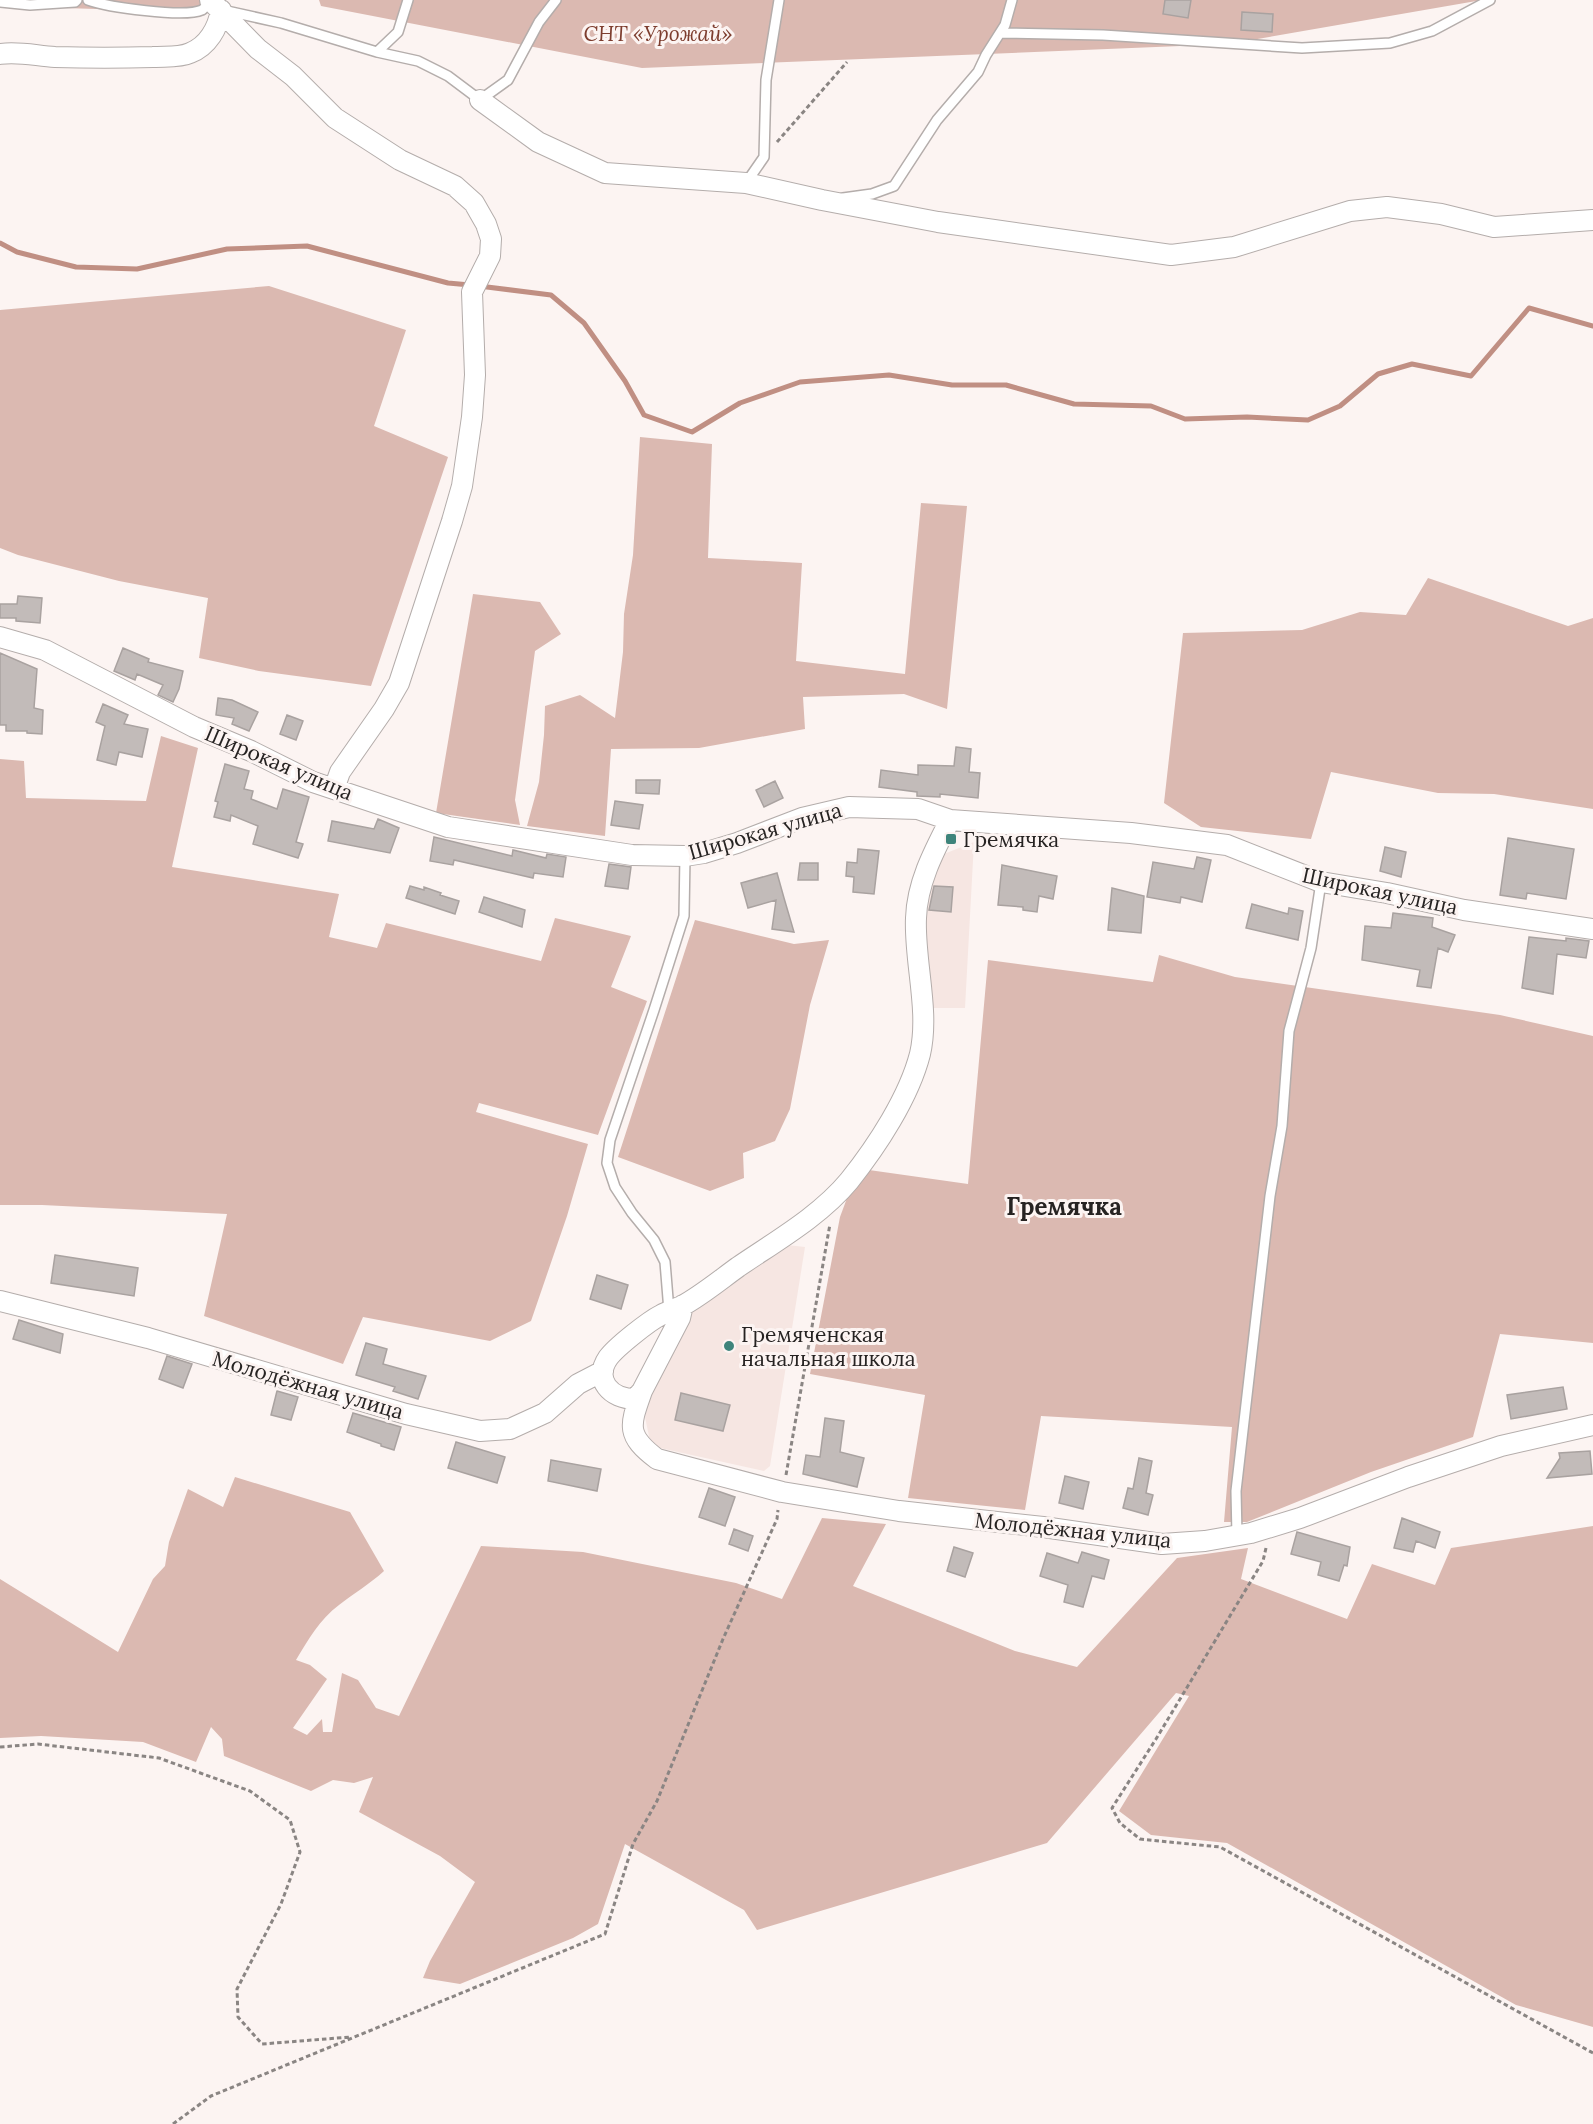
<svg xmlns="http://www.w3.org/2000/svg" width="1593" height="2124" font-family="Lora,serif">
<rect width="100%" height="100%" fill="#fcf4f2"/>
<path fill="#f6e6e2" d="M974,842L965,1008H922L920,973L929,860Z
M778,1244L805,1247L770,1466L764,1471L651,1446L645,1417L656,1378L683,1315Z"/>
<path fill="#dbb9b1" d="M0,0H209L192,12L0,6Z
M319,0H1482L1229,44L642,68L321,6Z
M269,286L406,330L374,426L448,457L371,686L259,671L199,658L208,598L119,581L18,555L0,548V310Z
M640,437L712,444L708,558L802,563L796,661L905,674L921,503L967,506L947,709L904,694L803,697L805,729L699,748L611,749L605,836L527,826L539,782L544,735L545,706L580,695L615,718L623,652L624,614L633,555Z
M1428,578L1568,626L1593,618V809L1494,794L1438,793L1331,772L1311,839L1201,827L1164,803L1183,633L1302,630L1360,612L1406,615Z
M473,594L540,602L561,634L535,651L515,800L520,825L436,813Z
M161,736L198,748L172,867L339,894L329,937L377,948L386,923L541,961L555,918L631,936L611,987L647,1001L598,1135L479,1103L476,1112L588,1144L567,1216L531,1321L490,1341L363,1317L343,1364L204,1316L227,1214L42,1205H0V759L24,761L26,798L146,801Z
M695,920L794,944L829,940L810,1005L790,1109L775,1141L743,1153L744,1178L710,1191L618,1157Z
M1159,955L1235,977L1500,1015L1593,1036V1343L1500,1334L1473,1437L1371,1472L1247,1522H1224L1232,1427L1041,1416L1025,1510L908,1498L925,1395L810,1374L840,1217L850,1190L869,1170L968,1184L988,960L1153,982Z
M235,1477L350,1512L384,1571C370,1584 354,1593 339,1605C320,1619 308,1640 296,1660L310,1665L327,1679L293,1728L307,1735L322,1719L323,1732H332L342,1673L358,1680L376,1708L399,1716L481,1546L583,1552L736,1583L782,1599L822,1518L886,1524L853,1586L1015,1651L1077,1667L1177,1558L1248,1548L1241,1579L1347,1619L1372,1564L1435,1585L1451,1548L1593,1526V2027L1516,2005L1227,1843L1151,1835L1119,1811L1189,1696L1176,1693L1047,1843L757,1930L744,1910L625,1844L598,1924L573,1938L460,1984L423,1978L430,1961L475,1882L440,1856L359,1812L373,1777L354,1783L333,1780L311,1791L224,1756L222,1739L211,1727L196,1762L143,1742L41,1736L0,1738V1579L118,1652L153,1579L165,1566L169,1542L188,1489L223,1507Z"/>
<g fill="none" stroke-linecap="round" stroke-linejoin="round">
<path stroke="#c08f83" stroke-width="5" d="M0,243L17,252L76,267L137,269L227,249L307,246L448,283L470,285
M479,286L551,295L584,323L625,381L644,415L692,432L740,403L800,382L889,375L952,385H1006L1074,404L1151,406L1185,419L1247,417L1308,420L1340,406L1378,374L1412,364L1471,376L1529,308L1593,326"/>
</g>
<path fill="#c2bbb9" stroke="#a9a2a0" stroke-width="1.5" d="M1165,0H1191L1188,18L1163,14Z
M1242,12L1273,14L1272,32L1241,30Z
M18,596L42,598L40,623L16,621V618H0V604H17Z
M123,648L149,659L148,662L183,671L179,689L173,702L158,695L163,685L137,674L135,680L114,671Z
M0,653L37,669L34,708L43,710L42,734L27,733V731H6V725H0Z
M218,698L232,700L258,712L249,731L232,724L234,718L216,715Z
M103,704L128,715L124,724L148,729L142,757L119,752L116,765L97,760L105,726L96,722Z
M287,715L303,721L296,740L280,734Z
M956,747L971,749L969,772L980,773L978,798L940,794V797L917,796V792L879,787L881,770L918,775V765L954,766Z
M225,764L249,771L244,789L253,791L251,799L277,809L283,789L309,797L296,842L303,844L298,858L253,844L258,826L231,815L230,821L214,817L218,802L215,801Z
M636,780H660L659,794L636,793Z
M775,781L783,798L764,807L756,790Z
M615,801L643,805L639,829L611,825Z
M378,819L399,828L390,853L328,841L332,821L374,829Z
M434,837L512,856L513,850L546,858L547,854L566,857L563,877L534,873L533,878L454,860L453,865L430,861Z
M1508,838L1574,849L1566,899L1527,893L1526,899L1500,895Z
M1385,847L1406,852L1401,877L1380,871Z
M858,849L879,851L874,894L853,892L854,877L846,876L847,862L857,863Z
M1197,857L1211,860L1202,902L1181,897L1180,903L1147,897L1153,862L1194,869Z
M800,863H818V880H798Z
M609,864L631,867L628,889L605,886Z
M1002,865L1057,876L1053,899L1039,896L1037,912L1023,910V907L998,905Z
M777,873L784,898L794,932L772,929L776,900L748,908L741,883Z
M410,886L424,890V887L441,893L440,895L459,901L455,914L406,898Z
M934,886L953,887L951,912L929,910Z
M1112,888L1144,896L1141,933L1108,930Z
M484,897L525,910L522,927L479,912Z
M1252,904L1288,914L1289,908L1303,911L1298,940L1246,928Z
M1393,913L1433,918L1432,927L1455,935L1448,952L1438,948L1431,988L1417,986L1420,970L1362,960L1365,926L1391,928Z
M1529,937L1566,941V938L1589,941L1586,958L1557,954L1553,994L1522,988Z
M55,1255L138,1268L134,1296L51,1283Z
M597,1275L628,1285L621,1309L590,1299Z
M19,1320L63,1334L60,1353L13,1339Z
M366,1343L387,1349L383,1364L426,1376L418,1399L393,1391L395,1387L356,1375Z
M167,1356L192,1364L183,1388L159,1379Z
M1563,1387L1567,1409L1511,1419L1507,1395Z
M277,1391L298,1397L291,1420L271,1415Z
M681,1393L730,1405L723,1431L675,1420Z
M353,1413L401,1427L394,1450L381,1446V1444L347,1432Z
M825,1418L844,1421L840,1452L864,1458L857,1487L803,1474L806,1455L820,1457Z
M456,1442L505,1457L497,1483L448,1468Z
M1590,1451L1592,1474L1547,1478L1560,1458L1559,1453Z
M1139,1458L1152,1461L1146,1493L1153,1495L1148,1515L1123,1508L1128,1488L1133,1489Z
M551,1460L601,1469L597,1491L548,1481Z
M1065,1476L1089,1482L1083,1509L1059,1503Z
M709,1488L735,1497L725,1526L699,1517Z
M1402,1518L1440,1532L1435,1548L1416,1541L1413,1552L1394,1548Z
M734,1529L753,1536L748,1551L729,1544Z
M1297,1532L1350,1547L1347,1566L1344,1565L1339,1581L1318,1575L1321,1562L1291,1554Z
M954,1547L973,1553L965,1577L947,1571Z
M1082,1552L1109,1560L1104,1579L1092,1576L1083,1607L1064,1602L1068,1585L1040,1576L1047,1553L1078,1563Z"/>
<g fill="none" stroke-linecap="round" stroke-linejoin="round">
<g stroke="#b4adab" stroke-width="12">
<path id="service" d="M88,0C107,7 184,18 202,10C205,8 208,3 211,0
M0,2L30,5L75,2L77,0
M227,11L281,23L377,52L398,32L408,0
M1001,33L1103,35L1302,48L1390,43L1432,31L1490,0
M377,52L418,61L448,76L480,100L508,80L539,22L556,0
M746,183L764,157L766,80L779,0
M843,198L872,194L894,186L937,120L978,72L986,55L1005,25L1012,0
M669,1311L665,1262L654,1240L632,1213L615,1187L607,1163L610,1140L654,1010L684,916L685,856
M1237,1535L1236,1491L1270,1196L1282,1126L1289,1031L1311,948L1321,882"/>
</g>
<g stroke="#b4adab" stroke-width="22">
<path id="minor" d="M210,0L258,49L293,76L335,118L400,160L455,186L474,203L486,224L491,239L490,256L472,292L475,375L472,417L462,486L452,521L399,683L384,709L340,772L334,789
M0,54C18,51 37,56 55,57C88,58 121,58 153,57C165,56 179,58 190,53C208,46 218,28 221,10
M480,100L538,142L605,173L746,183L822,200L938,222L1171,255L1234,247L1350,211L1387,207L1441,214L1494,227L1593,220
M0,637L45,650L194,727L251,751L313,782L448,827L632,855L685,856L704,853L737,843L802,818L849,807L918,809L950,820L1131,833L1227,845L1321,882L1387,893L1464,910L1593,929
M0,1301L148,1338L406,1414L480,1431L510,1429L545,1413L578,1384L603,1371
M683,1305L680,1318L642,1391L635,1399C611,1399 593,1380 608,1358C616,1347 649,1321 661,1315C668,1311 675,1309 682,1306C702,1295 720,1280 738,1267C776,1241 820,1216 849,1181C877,1146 909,1097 920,1054C930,1011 914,961 916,918C917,883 934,851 950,820
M642,1391C630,1425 625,1435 657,1459L782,1492L899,1511L1043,1527L1162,1544L1205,1541L1251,1533L1300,1518L1408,1477L1501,1446L1593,1425"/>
</g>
<path stroke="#8a8583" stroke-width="3" stroke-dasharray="4.5 3" stroke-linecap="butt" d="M777,142L847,62
M786,1475L830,1224
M1266,1548L1263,1561L1156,1739L1112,1808L1120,1823L1140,1839L1220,1847L1593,2053
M0,1747L38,1744L159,1758L250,1791L290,1820L300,1852L281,1904L237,1989L238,2017L262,2044L351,2037
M173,2124L211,2096L605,1934L633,1844L657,1801L723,1639L777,1519L778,1510"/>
<use href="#service" stroke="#fff" stroke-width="9"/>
<use href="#minor" stroke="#fff" stroke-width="20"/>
</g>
<g fill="#3e847b" stroke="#fcf4f2" stroke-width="2">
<rect x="945" y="833" width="12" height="12" rx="3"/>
<circle cx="729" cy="1346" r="6"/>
</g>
<g text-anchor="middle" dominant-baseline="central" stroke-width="6" stroke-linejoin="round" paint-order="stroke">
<g font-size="21" font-style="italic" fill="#7d3d2e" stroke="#fcf4f2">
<text x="658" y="33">СНТ «Урожай»</text>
</g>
<g font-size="21" fill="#262322" stroke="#fcf4f2">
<text transform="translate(279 763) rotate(23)">Широкая улица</text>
<text transform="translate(765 831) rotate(-16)">Широкая улица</text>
<text transform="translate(1380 891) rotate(12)">Широкая улица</text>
<text transform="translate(308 1385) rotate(16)">Молодёжная улица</text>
<text transform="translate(1073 1530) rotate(6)">Молодёжная улица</text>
</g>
<g font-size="21" fill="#262322" stroke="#fcf4f2" text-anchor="start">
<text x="963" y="839">Гремячка</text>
<text x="741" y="1334">Гремяченская<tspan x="741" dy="24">начальная школа</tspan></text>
</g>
<g font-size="24" font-weight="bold" fill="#262322" stroke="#fcf4f2">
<text x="1064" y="1206">Гремячка</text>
</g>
</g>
</svg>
